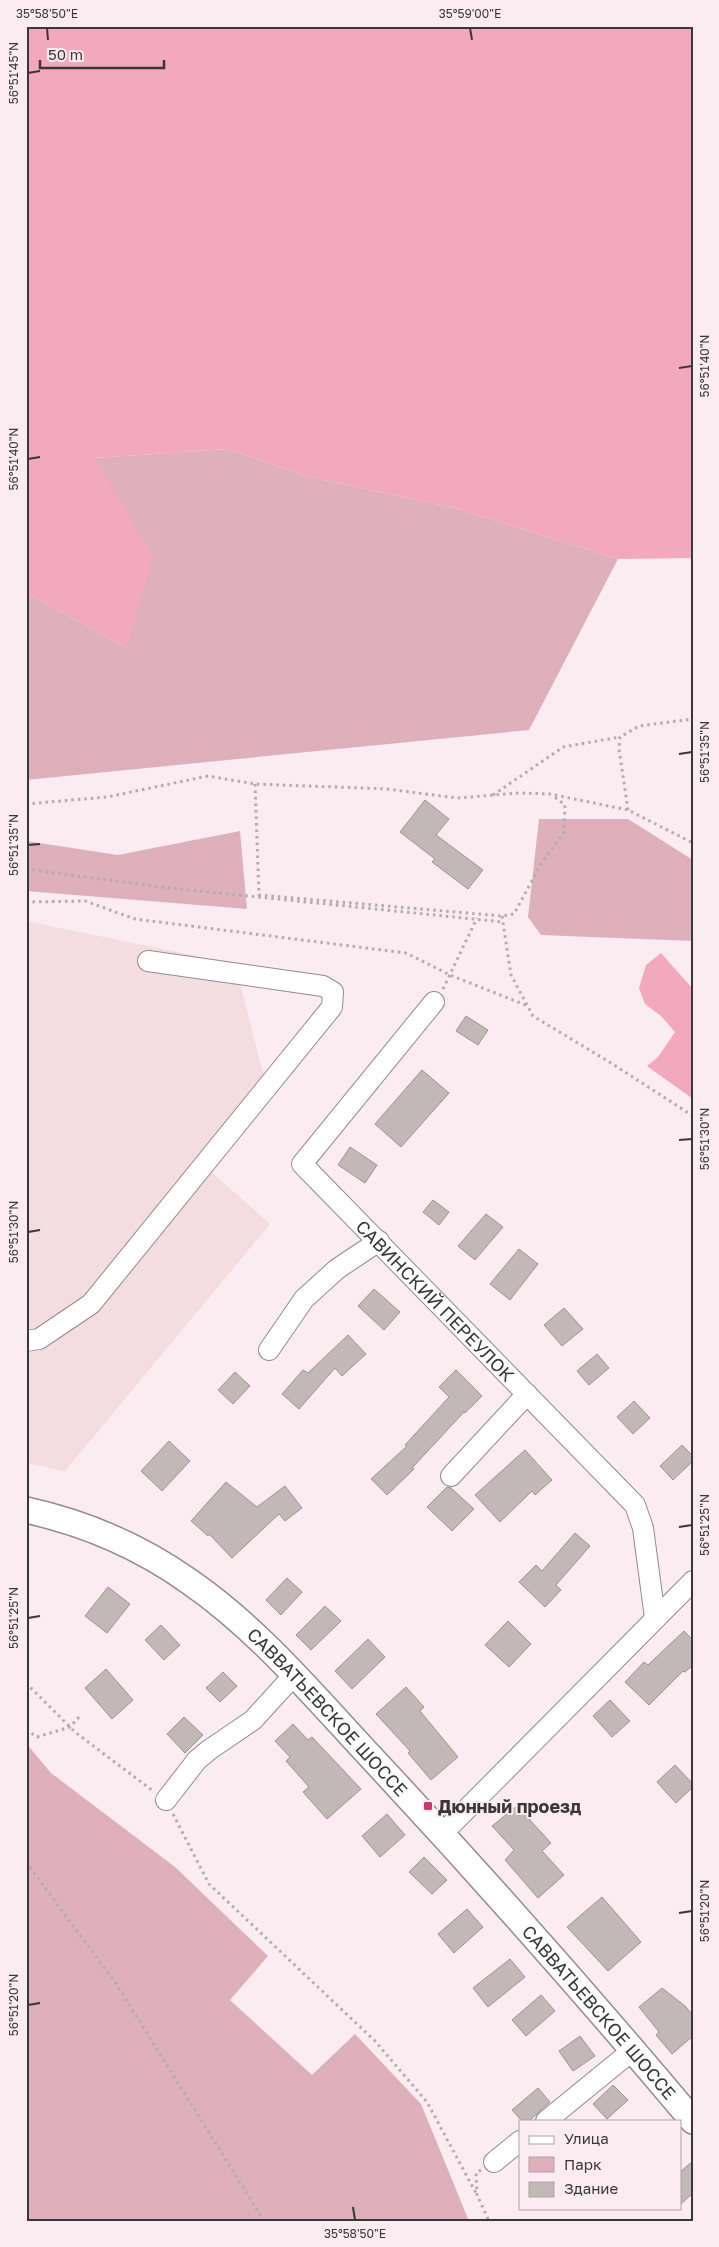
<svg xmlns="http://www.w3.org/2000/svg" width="719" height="2247" font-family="'Golos Text',sans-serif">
<rect width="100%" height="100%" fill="#faecf0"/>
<path fill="#f3dce2" d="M26,921L235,964L265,1081L201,1163L270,1224L65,1471L26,1463Z"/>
<path fill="#deb0bd" d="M228,449L305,476L455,508L618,559L529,730L26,780V593L127,648L95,458Z
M539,819H628L693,860V941L541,935L528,917Z
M240,831L247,909L26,891V841L118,855Z
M26,1743L51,1773L175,1867L268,1956L230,2000L312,2075L355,2034L421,2104L469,2221H26Z"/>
<path fill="#f2a9be" d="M26,26H693V558L618,559L455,508L305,476L228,449L95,458L153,556L127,648L26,593Z
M661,953L693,989V1099L647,1066L658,1057L675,1032L661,1016L645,1004L639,988L646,965Z"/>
<path fill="#c4b7ba" stroke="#9f9295" d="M425,800L449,819L436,835L483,870L468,889L432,862L435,859L400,832Z
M466,1016L488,1030L478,1045L456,1031Z
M422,1070L449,1093L401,1147L375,1124Z
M350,1147L377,1165L365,1183L338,1165Z
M433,1200L449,1212L439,1225L423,1212Z
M486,1214L503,1227L475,1260L458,1246Z
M519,1249L538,1264L510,1300L490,1284Z
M374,1289L400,1312L384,1330L358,1306Z
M564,1308L583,1329L562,1346L544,1325Z
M348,1335L366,1354L342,1376L335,1368L299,1409L282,1394L303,1370L308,1373Z
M597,1354L609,1368L589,1385L577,1371Z
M456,1370L482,1396L465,1413L464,1412L412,1468L414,1469L387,1495L371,1479L407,1446L405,1445L449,1397L439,1387Z
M235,1372L250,1386L233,1404L218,1390Z
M634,1401L650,1418L633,1434L617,1417Z
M169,1441L190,1461L162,1491L141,1471Z
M682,1445L693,1456V1461L673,1480L660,1466Z
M525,1450L552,1480L535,1495L532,1491L500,1522L475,1495Z
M226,1482L257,1507L285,1486L302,1508L285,1521L279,1514L232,1558L209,1534L208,1536L191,1521Z
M447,1487L451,1488L474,1509L452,1531L427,1507Z
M575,1533L590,1546L556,1585L561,1590L545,1607L519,1582L536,1565L542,1571Z
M287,1578L302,1592L281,1615L266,1600Z
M108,1587L130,1604L107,1633L85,1616Z
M325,1606L341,1621L311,1650L296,1635Z
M508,1621L531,1644L509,1667L485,1645Z
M161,1625L180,1645L164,1660L145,1640Z
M684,1631L693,1640V1665L685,1672L683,1671L649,1705L625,1682L644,1662L648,1665Z
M368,1639L385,1657L352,1689L335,1671Z
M106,1669L133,1700L112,1719L85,1688Z
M223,1672L237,1686L220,1702L206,1688Z
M406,1687L424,1707L420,1711L458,1757L431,1780L408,1753L410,1751L376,1714Z
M610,1700L630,1721L612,1737L593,1716Z
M184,1717L203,1735L185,1753L167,1734Z
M293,1724L308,1740L312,1737L361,1789L327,1819L303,1792L309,1787L286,1761L290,1757L275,1741Z
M675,1765L693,1784V1787L676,1803L657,1782Z
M522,1802L533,1815L529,1819L551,1843L542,1851L564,1875L538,1898L505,1860L514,1850L492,1826Z
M387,1814L405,1835L380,1857L362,1836Z
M424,1857L447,1880L432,1894L409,1872Z
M602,1897L641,1942L608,1971L567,1927Z
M467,1909L483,1927L454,1953L438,1934Z
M510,1959L525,1977L488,2007L473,1988Z
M662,1988L685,2006L693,2015V2036L672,2054L656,2035L659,2032L639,2007Z
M541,1995L555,2011L526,2036L512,2020Z
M580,2036L595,2056L573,2071L559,2051Z
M613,2085L628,2100L607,2119L593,2104Z
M538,2088L550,2102L529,2121H522L512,2110Z
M693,2161V2193L680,2205V2172Z"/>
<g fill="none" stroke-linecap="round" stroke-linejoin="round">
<g stroke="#968a8d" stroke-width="22">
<g id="minor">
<path id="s1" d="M434,1002L302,1164L635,1505L643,1528L655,1618"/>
<path d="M26,1341L39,1339L91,1304L332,1007L333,992L323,986L148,961"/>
<path d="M269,1350L304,1299L337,1269L379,1241"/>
<path d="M451,1476L527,1394"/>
<path d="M166,1800L197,1760L209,1750L253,1720L294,1675"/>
<path d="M443,1833L693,1581"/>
<path d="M546,2121L633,2050"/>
<path d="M494,2162L520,2141"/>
</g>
</g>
<g stroke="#968a8d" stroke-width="28">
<g id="major">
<path id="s2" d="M26,1510C85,1523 141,1547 190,1582C258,1629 313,1695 369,1755C480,1874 588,1996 693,2121"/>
</g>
</g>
<path stroke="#b5aaad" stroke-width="3" stroke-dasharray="2.5 4" stroke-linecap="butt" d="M255,784L259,895L502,916L514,914L541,864L564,832L565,805L552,795
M493,795L563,747L620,737
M26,804L107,797L208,776L255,784L387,789L457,798L519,793L550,794L628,810L693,843
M628,810L619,749L620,737L639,726L693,719
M26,869L160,887L503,922
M26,902L85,901L135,919L406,953L450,975L528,1006
M502,916L511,975L533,1016L611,1063L693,1116
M443,989L477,918
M26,1683L75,1732L153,1791
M26,1730L37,1737L70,1727L80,1716
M173,1814L209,1884L375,2041L427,2102L477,2195
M26,1862L117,1985L264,2221
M481,2170L476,2173L477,2195L489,2221"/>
<use href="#minor" stroke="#fff" stroke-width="20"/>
<use href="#major" stroke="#fff" stroke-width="25"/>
</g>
<path fill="none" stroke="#3b3637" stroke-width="2" d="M47,28L48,40M470,28L472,40M28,73L40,71M679,368L692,366M28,459L40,457M679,754L692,752M28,845L40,844M679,1140L692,1139M28,1232L40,1230M679,1527L692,1525M28,1618L40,1616M679,1913L692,1911M28,2005L40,2003M353,2207L355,2220"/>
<rect fill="#c43a71" stroke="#faecf0" stroke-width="2" x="423" y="1801" width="10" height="10" rx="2.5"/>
<g text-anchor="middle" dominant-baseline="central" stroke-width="4" stroke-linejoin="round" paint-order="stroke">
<g font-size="18" fill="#3b3637" stroke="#faecf0">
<text stroke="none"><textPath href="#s1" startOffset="400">САВИНСКИЙ ПЕРЕУЛОК</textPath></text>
<text stroke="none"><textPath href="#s2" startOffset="370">САВВАТЬЕВСКОЕ ШОССЕ</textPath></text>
<text stroke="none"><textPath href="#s2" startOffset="775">САВВАТЬЕВСКОЕ ШОССЕ</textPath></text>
</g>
<g font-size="18" font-weight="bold" fill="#3b3637" stroke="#faecf0" text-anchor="start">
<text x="438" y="1806">Дюнный проезд</text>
</g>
</g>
<rect width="719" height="2247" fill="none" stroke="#faecf0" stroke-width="55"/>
<rect x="519" y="2120" width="162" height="90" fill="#faecf0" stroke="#aea3a6"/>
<rect x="529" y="2136" width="25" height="8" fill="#ffffff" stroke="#aea3a6"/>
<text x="564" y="2144" font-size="15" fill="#3b3637">Улица</text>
<rect x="529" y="2157" width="25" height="15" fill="#deb0bd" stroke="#aea3a6"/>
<text x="564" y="2170" font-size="15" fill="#3b3637">Парк</text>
<rect x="529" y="2182" width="25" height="15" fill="#c4b7ba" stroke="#aea3a6"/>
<text x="564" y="2194" font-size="15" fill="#3b3637">Здание</text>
<path d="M40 60v8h124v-8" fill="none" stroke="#3b3637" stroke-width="2.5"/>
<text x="48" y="60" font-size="15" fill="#3b3637" stroke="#faecf0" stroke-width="4" paint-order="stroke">50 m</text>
<rect x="28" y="28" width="664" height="2192" fill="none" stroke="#3b3637" stroke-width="2"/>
<g font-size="12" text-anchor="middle" fill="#3b3637">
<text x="47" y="18">35°58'50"E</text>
<text x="470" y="18">35°59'00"E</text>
<text transform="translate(14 73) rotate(-90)" y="4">56°51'45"N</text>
<text transform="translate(705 366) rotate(-90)" y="4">56°51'40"N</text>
<text transform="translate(14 459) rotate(-90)" y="4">56°51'40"N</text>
<text transform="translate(705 752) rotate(-90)" y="4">56°51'35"N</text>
<text transform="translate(14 845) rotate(-90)" y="4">56°51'35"N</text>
<text transform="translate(705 1139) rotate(-90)" y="4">56°51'30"N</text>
<text transform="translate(14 1232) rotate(-90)" y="4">56°51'30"N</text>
<text transform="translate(705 1525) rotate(-90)" y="4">56°51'25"N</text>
<text transform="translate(14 1618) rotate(-90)" y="4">56°51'25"N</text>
<text transform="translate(705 1911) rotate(-90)" y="4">56°51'20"N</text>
<text transform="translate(14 2005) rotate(-90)" y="4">56°51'20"N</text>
<text x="355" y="2238">35°58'50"E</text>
</g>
</svg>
